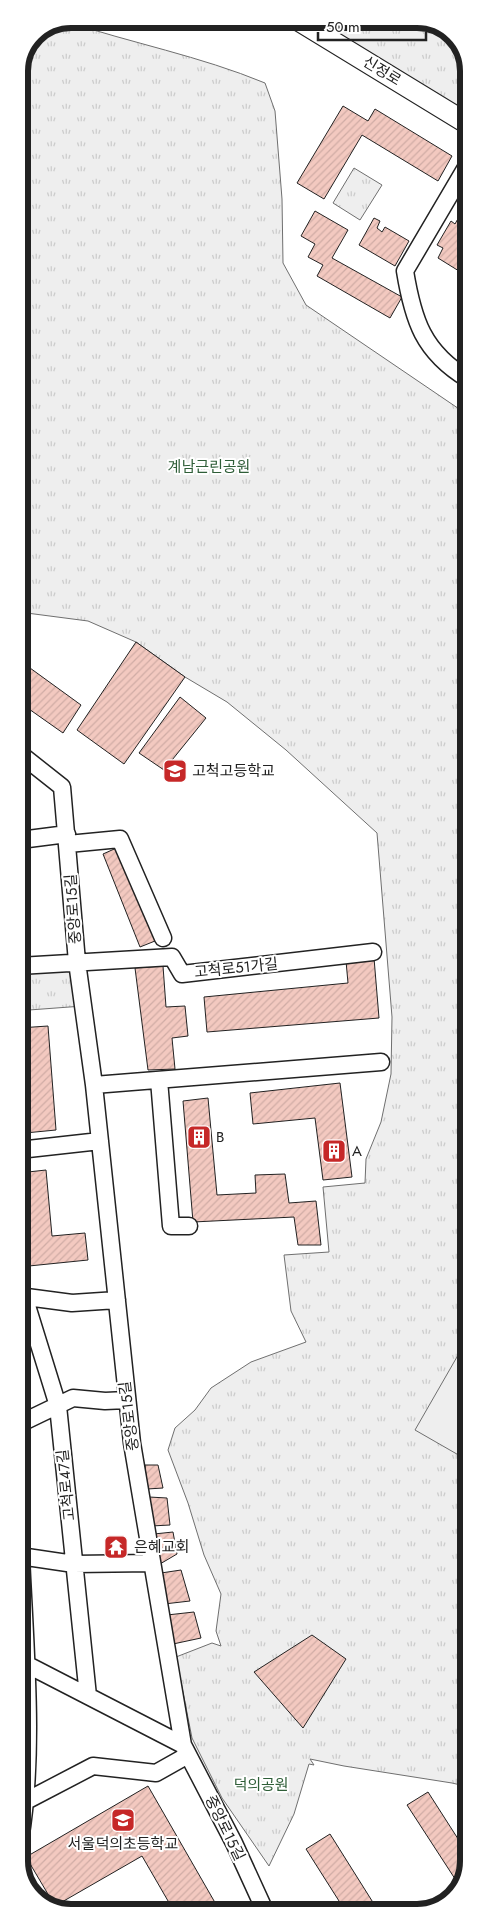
<svg xmlns="http://www.w3.org/2000/svg" width="488" height="1932" font-family="Jost,'Noto Sans KR',sans-serif">
<defs>
<pattern id="park-tufts" width="24" height="20" patternUnits="userSpaceOnUse" patternTransform="scale(1.25)"><rect width="24" height="20" fill="#eee"/><path d="M3 7l-1-3M5 7V3M7 7l1-3M15 17l-1-3M17 17v-4M19 17l1-3" fill="none" stroke="#ccc"/></pattern>
<pattern id="building-hatch" width="6" height="6" patternUnits="userSpaceOnUse" patternTransform="scale(1.25)"><rect width="6" height="6" fill="#f3c9c0"/><path d="M-1 1l2-2M0 6l6-6M5 7l2-2" fill="none" stroke="#d0aca5"/></pattern>
</defs>
<rect width="100%" height="100%" fill="#fff"/>
<path fill="url(#park-tufts)" stroke="#6f6f6f" d="M296,19H424L454,34L468,61V124Z
M65,21C131,43 200,56 265,83L275,111L282,199L283,263L306,305L468,415L469,1787L452,1783L344,1766L310,1759L314,1765L309,1764L294,1814L269,1866L222,1798L192,1738L176,1657L212,1643L221,1646L216,1631L221,1594L204,1555L188,1503L168,1450L175,1428L195,1410L211,1388L251,1362L306,1342L291,1311L284,1255L329,1252L323,1187L365,1183L366,1159L381,1122L391,1074L392,1017L377,833L286,750L227,702L185,677L136,642L88,621L19,612V71L34,34Z
M354,168L382,185L360,220L333,203Z
M77,962L83,1006L29,1010L24,965Z"/>
<path fill="#eee" stroke="#6f6f6f" d="M469,1336V1461L415,1430Z"/>
<path fill="url(#building-hatch)" stroke="#222" d="M343,106L368,121L375,109L452,156L438,181L362,135L324,199L297,183Z
M315,211L348,230L332,258L402,297L390,318L317,276L323,265L308,257L315,244L301,236Z
M460,215L468,219L467,276L438,258L443,248L437,245L451,221L455,224Z
M374,218L380,221L377,228L382,232L385,227L409,241L395,266L359,245Z
M136,642L185,677L124,764L77,730Z
M19,660L81,705L63,733L19,702Z
M180,697L206,718L164,770L139,753Z
M121,846L160,939L140,947L103,854Z
M374,958L379,1018L207,1032L204,997L348,983L346,961Z
M163,966L166,1007L185,1006L188,1036L172,1038L175,1069L148,1070L135,968Z
M48,1026L56,1130L25,1133L19,1070V1028Z
M340,1083L352,1177L323,1180L315,1118L253,1124L250,1093Z
M208,1098L217,1195L256,1193L255,1175L285,1174L289,1203L316,1201L321,1245H298L294,1217L193,1222L183,1101Z
M46,1170L52,1236L85,1233L88,1260L19,1267V1236L22,1235L19,1173Z
M145,1465H158L163,1488L147,1489Z
M149,1497L167,1498L170,1525L151,1526Z
M173,1532L177,1554L160,1564L154,1534Z
M181,1570L190,1601L164,1604L161,1573Z
M194,1612L201,1638L173,1644L167,1615Z
M312,1635L346,1659L303,1728L254,1672Z
M148,1786L221,1913H175L142,1856L55,1906L26,1857Z
M428,1792L469,1856L459,1885L407,1805Z
M330,1834L379,1912H346L306,1849Z"/>
<g fill="none" stroke-linecap="round" stroke-linejoin="round">
<g stroke="#222" stroke-width="19">
<path id="minor" d="M468,164L405,271C413,320 423,352 468,379
M19,753L62,787L77,962L94,1085L132,1443L183,1745L234,1843L266,1913
M28,839L67,834
M68,844L120,839L163,938
M19,966L172,957L182,974L373,952
M159,1080L171,1226H189
M94,1085L381,1062
M19,1150L100,1141
M19,1296L72,1303L117,1300
M24,1296L58,1406L88,1696
M19,1424L73,1398L105,1401L127,1400
M20,1556L74,1564L152,1563
M20,1661L183,1745
M26,1801L93,1766L156,1773L188,1755
M20,1840C35,1751 25,1647 21,1556"/>
</g>
<g stroke="#222" stroke-width="22">
<path id="major" d="M296,19L468,124"/>
</g>
<use href="#minor" stroke="#fff" stroke-width="16"/>
<use href="#major" stroke="#fff" stroke-width="20"/>
</g>
<defs>
<g id="school-square" transform="scale(1.25)"><rect x="-9" y="-9" width="18" height="18" rx="4" fill="#c62828" stroke="#fff"/><path d="M0-5L7-2L0 1L-7-2ZM-4 1L0 2.5L4 1V4Q0 6-4 4Z" fill="#fff"/></g>
<g id="building-square" transform="scale(1.25)"><rect x="-9" y="-9" width="18" height="18" rx="4" fill="#c62828" stroke="#fff"/><path d="M-4-6H4V6H1V3H-1V6H-4ZM-2.5-4.3h1.7v1.8h-1.7ZM.8-4.3h1.7v1.8H.8ZM-2.5-1h1.7V.8h-1.7ZM.8-1h1.7V.8H.8Z" fill="#fff"/></g>
<g id="temple-square" transform="scale(1.25)"><rect x="-9" y="-9" width="18" height="18" rx="4" fill="#c62828" stroke="#fff"/><path d="M0-6L5-2H3V0L6.5 2.5H4V6H1.5V3h-3V6H-4V2.5H-6.5L-3 0V-2H-5Z" fill="#fff"/></g>
</defs>
<g fill-rule="evenodd">
<use href="#school-square" x="175" y="771"/>
<use href="#building-square" x="199" y="1137"/>
<use href="#building-square" x="334" y="1151"/>
<use href="#temple-square" x="116" y="1547"/>
<use href="#school-square" x="123" y="1820"/>
</g>
<g text-anchor="middle" dominant-baseline="central" stroke-width="4" stroke-linejoin="round" paint-order="stroke">
<g font-size="15" fill="#222" stroke="#fff">
<text transform="translate(382 71) rotate(31)">신정로</text>
<text transform="translate(73 909) rotate(-94)">중앙로15길</text>
<text transform="translate(236 968) rotate(-6)">고척로51가길</text>
<text transform="translate(129 1416) rotate(-97)">중앙로15길</text>
<text transform="translate(66 1485) rotate(-96)">고척로47길</text>
<text transform="translate(225 1828) rotate(64)">중앙로15길</text>
</g>
<g font-size="15" fill="#2f5e38" stroke="#fff">
<text x="209" y="467">계남근린공원</text>
<text x="261" y="1785">덕의공원</text>
</g>
<g font-size="15" fill="#222" stroke="#fff" text-anchor="start">
<text x="192" y="771">고척고등학교</text>
<text x="216" y="1137">B</text>
<text x="352" y="1151">A</text>
<text x="134" y="1547">은혜교회</text>
<text x="123" y="1844" text-anchor="middle">서울덕의초등학교</text>
</g>
</g>
<path d="M0 0H488V1932H0ZM71 28H417A43 43 0 0 1 460 71V1861A43 43 0 0 1 417 1904H71A43 43 0 0 1 28 1861V71A43 43 0 0 1 71 28Z" fill="#fff" fill-rule="evenodd"/>
<path fill="none" stroke="#222" stroke-width="6" d="M71 28H417A43 43 0 0 1 460 71V1861A43 43 0 0 1 417 1904H71A43 43 0 0 1 28 1861V71A43 43 0 0 1 71 28Z"/>
<path d="M318 32v8h108v-8" fill="none" stroke="#222222" stroke-width="2.5"/>
<text x="326" y="32" font-size="15" fill="#222222" stroke="#ffffff" stroke-width="4" paint-order="stroke">50 m</text>
</svg>
